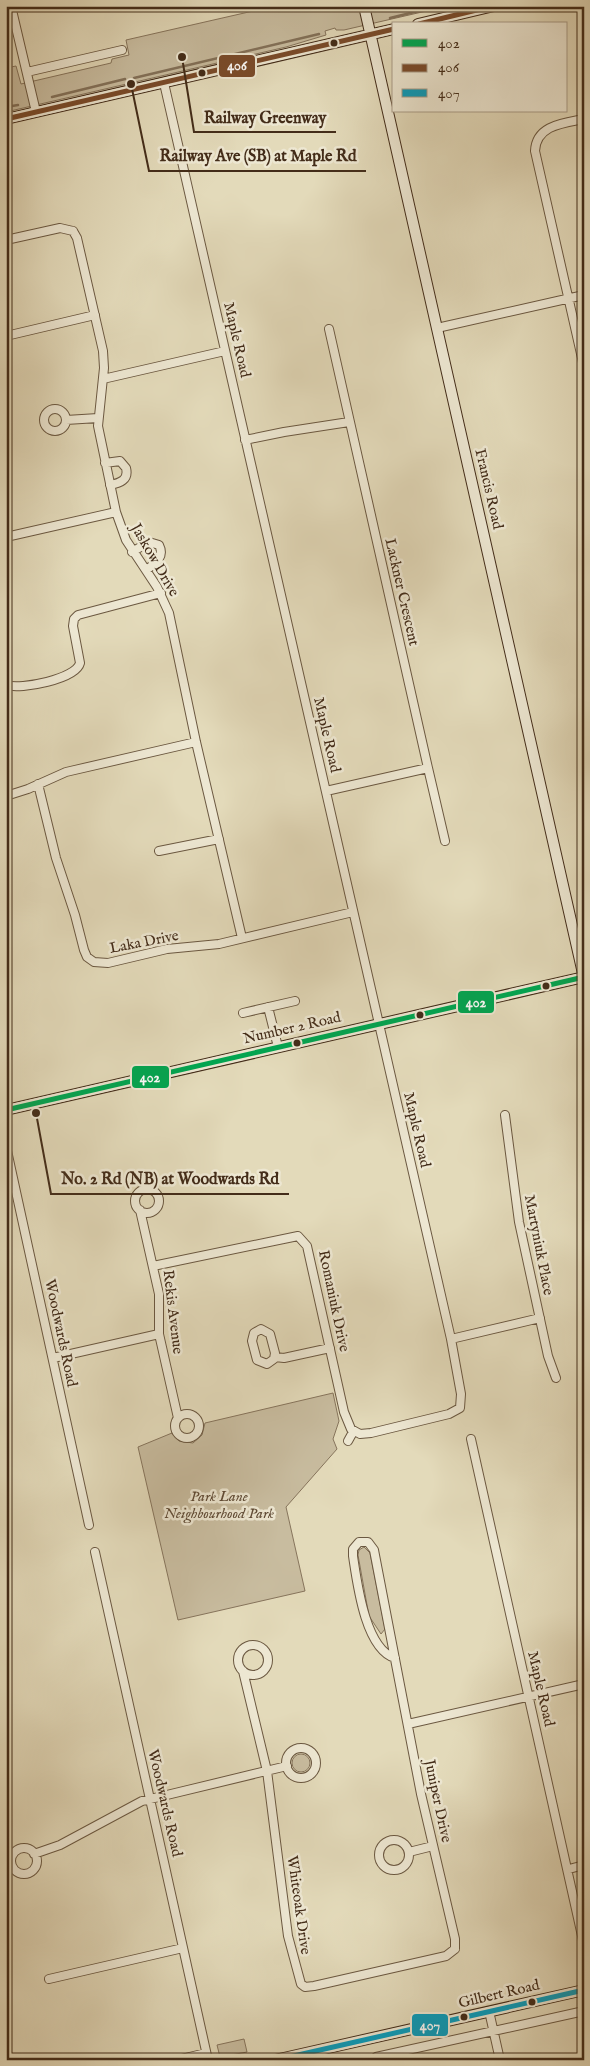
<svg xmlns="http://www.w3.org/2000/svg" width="590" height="2066" font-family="'IM FELL English',serif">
<rect width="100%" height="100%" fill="#e3daba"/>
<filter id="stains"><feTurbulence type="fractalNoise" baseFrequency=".004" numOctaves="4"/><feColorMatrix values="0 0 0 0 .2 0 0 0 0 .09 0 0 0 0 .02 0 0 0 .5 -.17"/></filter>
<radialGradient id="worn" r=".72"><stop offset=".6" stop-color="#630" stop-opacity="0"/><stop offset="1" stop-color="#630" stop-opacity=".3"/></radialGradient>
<path fill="#c8bc9f" stroke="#86745c" d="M275,6H448L344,30H336L335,28L325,31L326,35L286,47L6,112V68L16,66L21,84L111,63L112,59L129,55L126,40Z
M333,1393L339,1421L333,1439L337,1449L286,1507L305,1591L178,1620L138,1447L172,1433L179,1441L193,1443L202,1435L205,1423Z
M364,1547L370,1553L385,1629L381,1634L369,1616L358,1555L359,1550Z
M292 1763a9 9 0 1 1 18 0a9 9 0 1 1-18 0Z
M244,2039L247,2052L220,2057L217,2045Z"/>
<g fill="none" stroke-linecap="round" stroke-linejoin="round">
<path stroke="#837159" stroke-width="2.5" d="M390,18L439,6
M134,78L319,34
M52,97L125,79
M6,107L18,105"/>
<g stroke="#6b5841" stroke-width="10">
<path id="street" d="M11,6L36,112
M27,72L122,50
M584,119C564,123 536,125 535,151L584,367
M73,231L77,238L103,351L104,368L98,426L116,512L126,540L157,587L169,613L196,742L242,938
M6,240L60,228L73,231
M437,328L584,295
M6,336L95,315
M103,379L225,351
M44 420a11 11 0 1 1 22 0a11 11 0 1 1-22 0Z
M66,420L98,418
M245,440L284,432L349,422
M105,463L120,461L126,468C129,480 120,483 110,485
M6,537L116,512
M132,552L149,542L159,545C165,557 156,563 146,570
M6,685C21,690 76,679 80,663L73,626L74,619L78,615L161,593
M428,768L445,841
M38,784L56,858L75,915L84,950L87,957L94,962L108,963L167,949L219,944L353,912
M326,791L428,768L329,329
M6,796L28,789L66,772L196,742
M159,851L219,839
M268,1007L278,1047
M243,1013L295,1001
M505,1115L519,1222L548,1356L556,1378
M6,1146L89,1525
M135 1201a12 12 0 1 1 24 0a12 12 0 1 1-24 0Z
M140,1210L159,1294V1334L178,1418
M153,1266L298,1236L307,1246L344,1412L351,1429L360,1434L371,1433L449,1414L460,1408L461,1394L451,1339L164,83
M261,1329L270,1334L275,1353L274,1359L267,1364L257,1360L252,1341L254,1333Z
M451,1339L540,1318
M275,1357L284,1358L330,1348
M53,1358L159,1334
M175 1426a12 12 0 1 1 24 0a12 12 0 1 1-24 0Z
M471,1439L584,1945
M348,1441L353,1432
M95,1552L208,2060
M238 1660a15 15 0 1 1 30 0a15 15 0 1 1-30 0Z
M395,1658C365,1649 357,1582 353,1556V1549L359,1542H368L374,1550L421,1794L455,1939V1949
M243,1671L267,1771L288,1936L301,1984L305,1987L314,1986L446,1956L455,1949
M408,1724L584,1684
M286 1763a15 15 0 1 1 30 0a15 15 0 1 1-30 0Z
M379 1855a15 15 0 1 1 30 0a15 15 0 1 1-30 0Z
M11 1861a13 13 0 1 1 26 0a13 13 0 1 1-26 0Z
M409,1852L433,1846
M34,1854L60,1845L142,1801L287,1766
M569,1869L584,1865
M49,1979L183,1948
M489,2011L500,2060
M177,2060L206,2053
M377,2060L376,2057L584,2011"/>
</g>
<g stroke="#432c19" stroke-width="12">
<path id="secondary" d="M364,6L584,978
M418,24L494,6
M6,119L394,29
M6,1110L584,977
M275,2060L584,1990"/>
</g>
<use href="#street" stroke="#ede7d2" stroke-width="8"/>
<use href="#secondary" stroke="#ede7d2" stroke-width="10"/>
<g stroke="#ede7d2" stroke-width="9">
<path id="bus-1" d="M6,1110L584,977"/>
</g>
<g stroke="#ede7d2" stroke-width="9">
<path id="bus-2" d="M419,24L493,6
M6,119L394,29"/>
</g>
<g stroke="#ede7d2" stroke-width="9">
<path id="bus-3" d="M276,2060L584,1990"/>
</g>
<use href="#bus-1" stroke="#00a651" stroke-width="5"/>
<use href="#bus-2" stroke="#7a4b2a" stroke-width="5"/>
<use href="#bus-3" stroke="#079cbc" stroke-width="5"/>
</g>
<g fill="#432c19" stroke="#ede7d2" stroke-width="2">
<circle cx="334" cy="43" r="4.5"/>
<circle cx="202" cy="73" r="4.5"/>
<circle cx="546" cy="986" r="4.5"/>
<circle cx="420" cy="1015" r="4.5"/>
<circle cx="297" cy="1043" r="4.5"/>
<circle cx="532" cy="2002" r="4.5"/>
<circle cx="464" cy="2017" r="4.5"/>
</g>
<g text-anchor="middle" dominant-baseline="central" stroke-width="5" stroke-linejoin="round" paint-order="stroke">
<g font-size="15" fill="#432c19" stroke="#ede7d2">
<text transform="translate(237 340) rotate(77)">Maple Road</text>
<text transform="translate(489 489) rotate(77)">Francis Road</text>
<text transform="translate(155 560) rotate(60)">Jaskow Drive</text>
<text transform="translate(402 592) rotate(77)">Lackner Crescent</text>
<text transform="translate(327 735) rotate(77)">Maple Road</text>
<text transform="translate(144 942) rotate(-11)">Laka Drive</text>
<text transform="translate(292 1028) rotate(-13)">Number 2 Road</text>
<text transform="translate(417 1130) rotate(77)">Maple Road</text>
<text transform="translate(539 1245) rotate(79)">Martyniuk Place</text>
<text transform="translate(334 1301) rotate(78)">Romaniuk Drive</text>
<text transform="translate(173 1312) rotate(83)">Rekis Avenue</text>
<text transform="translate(61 1333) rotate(78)">Woodwards Road</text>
<text transform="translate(541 1689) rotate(77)">Maple Road</text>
<text transform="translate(438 1801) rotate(78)">Juniper Drive</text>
<text transform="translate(165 1803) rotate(77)">Woodwards Road</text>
<text transform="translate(299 1905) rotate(82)">Whiteoak Drive</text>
<text transform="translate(499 1994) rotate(-13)">Gilbert Road</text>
</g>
<g font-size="15" font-style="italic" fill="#5e4934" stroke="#ede7d2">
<text x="219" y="1496">Park Lane<tspan x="219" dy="17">Neighbourhood Park</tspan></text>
</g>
</g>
<path fill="none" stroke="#432c19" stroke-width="2" d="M182 57L194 132H336M131 84L149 171H366M36 1113L51 1194H289"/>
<g fill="#432c19" stroke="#ede7d2" stroke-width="2">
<circle cx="182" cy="57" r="5"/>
<circle cx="131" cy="84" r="5"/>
<circle cx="36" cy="1113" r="5"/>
</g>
<g font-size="16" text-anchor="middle" font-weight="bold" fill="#432c19" stroke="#ede7d2" stroke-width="5" stroke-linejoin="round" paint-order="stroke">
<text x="265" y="123">Railway Greenway</text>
<text x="258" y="161">Railway Ave (SB) at Maple Rd</text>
<text x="170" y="1184">No. 2 Rd (NB) at Woodwards Rd</text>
</g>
<g stroke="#ede7d2" stroke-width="2">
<rect x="218" y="54" width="38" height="24" rx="5" fill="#7a4b2a"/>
<rect x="457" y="990" width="38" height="24" rx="5" fill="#00a651"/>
<rect x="131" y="1065" width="39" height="24" rx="5" fill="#00a651"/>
<rect x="411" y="2013" width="38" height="24" rx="5" fill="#079cbc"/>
</g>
<g font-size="14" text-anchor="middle" font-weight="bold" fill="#fff">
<text x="237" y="70">406</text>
<text x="476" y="1007">402</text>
<text x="150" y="1082">402</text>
<text x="430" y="2030">407</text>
</g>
<rect width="590" height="2066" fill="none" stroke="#e3daba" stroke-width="25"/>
<rect x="8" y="8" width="575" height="2051" fill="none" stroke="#432c19" stroke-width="2.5"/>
<rect x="12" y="12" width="565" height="2041" fill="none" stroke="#432c19"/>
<rect x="392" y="22" width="175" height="90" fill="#ede7d2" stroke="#a99c88"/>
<rect x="402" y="39" width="25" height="8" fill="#00a651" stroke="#a99c88"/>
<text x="438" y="48" font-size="15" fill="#432c19">402</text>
<rect x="402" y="64" width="25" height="8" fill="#7a4b2a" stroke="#a99c88"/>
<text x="438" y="72" font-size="15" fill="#432c19">406</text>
<rect x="402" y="89" width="25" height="8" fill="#079cbc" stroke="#a99c88"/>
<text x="438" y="98" font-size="15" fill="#432c19">407</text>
<rect width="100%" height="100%" filter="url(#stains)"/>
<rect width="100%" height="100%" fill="url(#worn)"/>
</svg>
